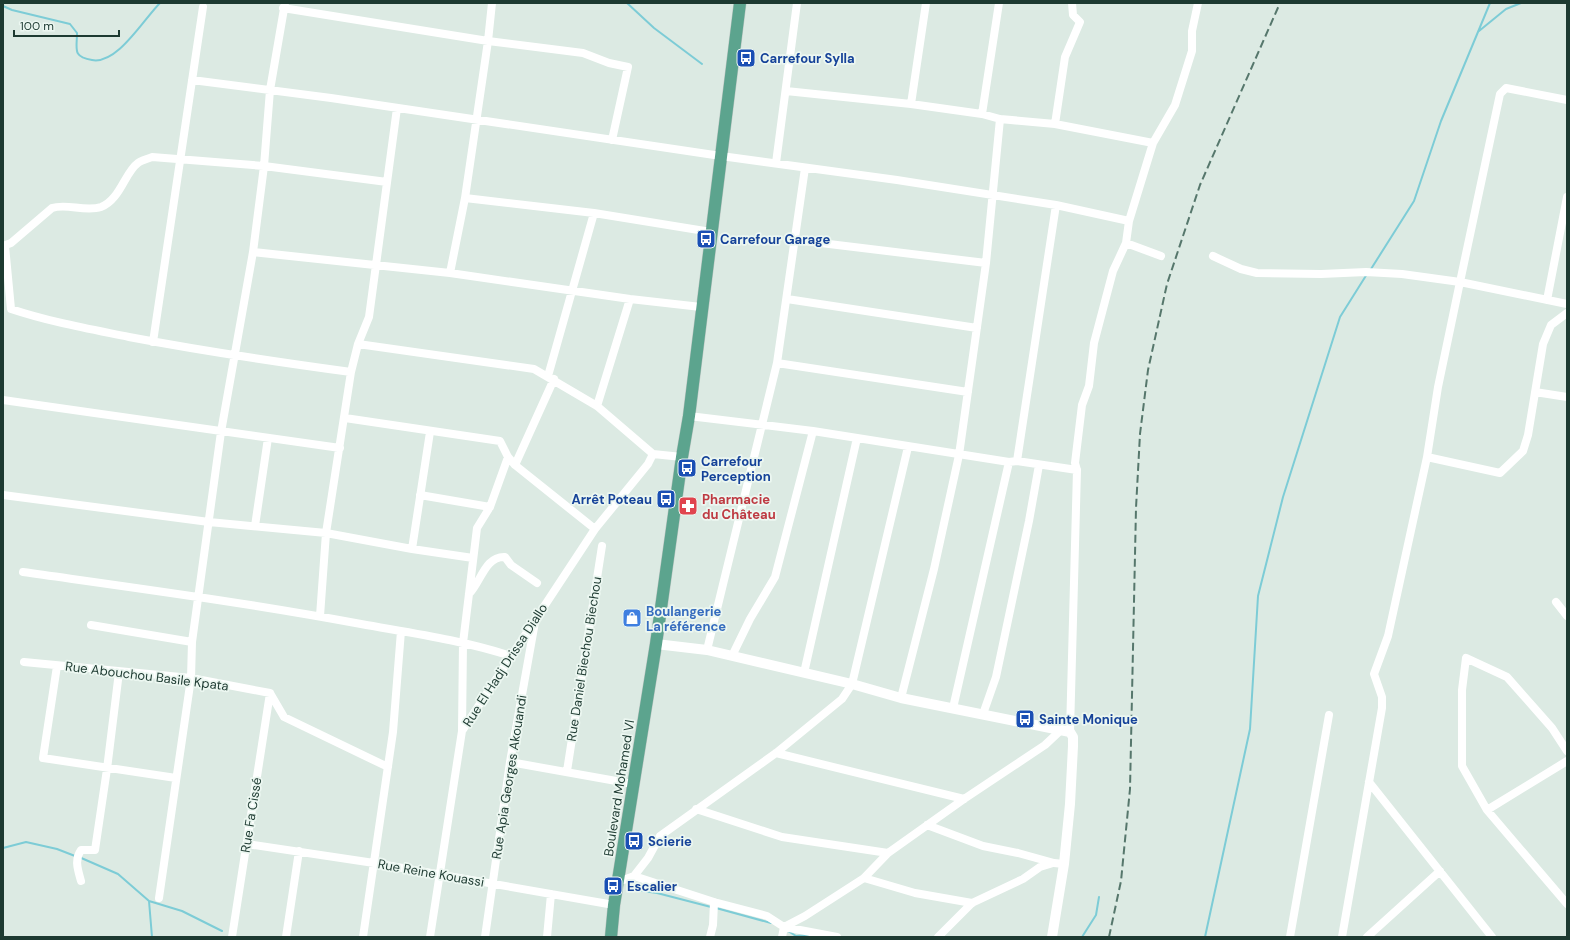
<svg xmlns="http://www.w3.org/2000/svg" width="1570" height="940" font-family="'DM Sans',sans-serif">
<rect width="100%" height="100%" fill="#dceae3"/>
<g fill="none" stroke-linecap="round" stroke-linejoin="round">
<path stroke="#7dccd6" stroke-width="2" d="M627,3L654,28L702,64
M3,6L12,10L70,24L77,33C77,49 72,57 92,60C117,65 143,20 160,3
M1479,31L1506,9L1521,3
M1371,269L1414,201L1441,121L1490,3
M3,848L26,842L57,849L75,856
M79,857L118,874L149,901L182,911L222,931
M629,889L657,893L711,907
M149,901L152,937
M716,908L771,923
M788,931L796,936L808,935
M1082,937L1096,915L1099,897
M1205,937L1250,729L1258,596L1283,497L1340,317L1367,274"/>
<g stroke="#bbc4c1" stroke-width="13">
<path id="primary" d="M611,937L614,905L656,644L682,457L689,416L740,3"/>
</g>
<path stroke="#fff" stroke-width="8" d="M283,8L488,41L583,53L609,63L628,67L612,140
M192,80L331,98L721,156L897,180L1056,205L1129,221
M786,91L911,104L982,114L1000,119L1055,124L1153,143
M1567,100L1506,88L1500,94L1460,282L1567,304
M911,104L926,3
M982,114L999,3
M1055,124L1065,57L1080,22L1073,15L1072,3
M776,163L797,3
M465,198L594,213L711,232
M796,240L986,263
M1126,243L1161,256
M3,246L11,243L52,208C66,203 85,212 101,207C120,200 125,172 138,163C141,160 148,159 152,157L264,166L387,182
M5,246L11,309C50,322 90,329 129,337C203,351 277,362 351,372
M253,252L450,273L630,299L701,307
M1213,256L1241,269L1257,273L1321,274L1366,272L1402,274L1460,282L1438,387L1427,457L1388,636L1374,674L1382,697V708L1342,937
M450,273L465,198L488,41L492,3
M787,299L977,328
M1547,300L1567,197
M153,342L203,7
M358,344L534,369L597,406L653,454
M777,363L968,392
M548,376L594,213
M1535,392L1567,397
M3,400L340,448
M597,406L630,299
M689,416L813,431L1009,462L1017,461L1077,470
M345,418L500,441L508,457L515,465L595,529
M1427,457L1500,473L1523,451L1528,435L1543,344L1551,325L1567,313
M1017,461L1056,205
M515,465L554,379
M3,495L209,522L326,533L412,549L473,558
M420,495L490,507
M255,526L268,438
M412,549L430,432
M23,572C136,588 249,603 361,624C411,633 462,640 511,656
M469,594C481,582 485,556 505,557L511,565L537,583
M1556,602L1567,616
M320,616L326,533L351,372L358,344L369,317L397,108
M91,625L192,642
M707,650L777,363L805,168
M732,656L750,619L775,577L813,431
M24,662L191,678L270,693L284,717L388,767
M57,666L43,758L176,778
M804,673L857,438
M901,698L934,569L959,455L986,263L1000,119
M953,708L1009,462
M983,714L996,677L1029,521L1039,465
M462,730L463,643L477,528L490,507L508,457
M1070,732L1077,470L1075,463L1082,405L1089,386L1094,343L1113,271L1126,243L1129,221L1153,143L1175,105L1192,51V31L1198,3
M1567,751L1552,728L1507,677L1466,658L1462,690V766L1487,810L1567,904
M776,753L964,799
M510,762L633,784
M567,771L602,546
M1369,782L1492,937
M696,809L782,837L888,853
M1487,810L1567,761
M927,825L983,846L1018,853L1054,863L1064,864
M247,844L374,863L614,905
M634,876L648,858L660,836L776,753L842,699L852,684L908,447
M864,878L915,893L972,903
M81,881C78,870 74,860 81,850H95L107,769L119,672
M618,882L634,876L714,902L767,916L784,927L837,937
M159,898L191,678L192,642L221,432L253,252L264,166L270,90L285,3
M232,937L270,693
M286,937L299,851
M363,937L393,732L401,631
M430,937L462,731L595,529L648,464L653,454L682,457
M485,937L510,762L535,622
M547,937L551,894
M710,937L713,925L714,902
M782,937L784,927L805,916L864,878L888,853L964,799L1045,745L1062,729
M938,937L972,903L1023,879L1040,867L1053,863
M1290,937L1329,715
M1367,937L1440,871"/>
<path stroke="#fff" stroke-width="10" d="M656,644L707,650L852,684L901,698L1070,732L1073,737V746L1070,804L1064,864L1052,937"/>
<use href="#primary" stroke="#5ca48e" stroke-width="12"/>
<path stroke="#56776c" stroke-width="2" stroke-dasharray="8 4" stroke-linecap="butt" d="M1109,937L1121,881L1130,789L1136,508L1140,434L1148,370L1167,284L1200,185L1280,3"/>
</g>
<defs>
<g id="bus-square" transform="scale(1)"><rect x="-9" y="-9" width="18" height="18" rx="4" fill="#1a4fb4" stroke="#ecf7f1"/><path d="M-5-6H5V4H4V6H2V4H-2V6H-4V4H-5ZM-3.5-4V0h7V-4ZM-3.5 1.2v1.5H-2V1.2ZM2 1.2v1.5H3.5V1.2Z" fill="#fff"/></g>
<g id="pharmacy-square" transform="scale(1)"><rect x="-9" y="-9" width="18" height="18" rx="4" fill="#e0444e" stroke="#ecf7f1"/><path d="M-2-6h4v4h4v4h-4v4h-4v-4h-4v-4h4Z" fill="#fff"/></g>
<g id="shop-square" transform="scale(1)"><rect x="-9" y="-9" width="18" height="18" rx="4" fill="#3f7fe0" stroke="#ecf7f1"/><path d="M-5-2.5h2.3a2.7 3.5 0 0 1 5.4 0H5L5.5 6h-11ZM-1.5-2.5h3a1.5 2.3 0 0 0-3 0Z" fill="#fff"/></g>
</defs>
<g fill-rule="evenodd">
<use href="#bus-square" x="746" y="58"/>
<use href="#bus-square" x="706" y="239"/>
<use href="#bus-square" x="687" y="468"/>
<use href="#bus-square" x="666" y="499"/>
<use href="#pharmacy-square" x="688" y="506"/>
<use href="#shop-square" x="632" y="618"/>
<use href="#bus-square" x="1025" y="719"/>
<use href="#bus-square" x="634" y="841"/>
<use href="#bus-square" x="613" y="886"/>
</g>
<g text-anchor="middle" dominant-baseline="central" stroke-width="3.5" stroke-linejoin="round" paint-order="stroke">
<g font-size="13" font-weight="bold" fill="#164399" stroke="#ecf7f1" text-anchor="start">
<text x="760" y="58">Carrefour Sylla</text>
<text x="720" y="239">Carrefour Garage</text>
<text x="701" y="461">Carrefour<tspan x="701" dy="15">Perception</tspan></text>
<text x="652" y="499" text-anchor="end">Arrêt Poteau</text>
<text x="1039" y="719">Sainte Monique</text>
<text x="648" y="841">Scierie</text>
<text x="627" y="886">Escalier</text>
</g>
<g font-size="13" font-weight="bold" fill="#be3a42" stroke="#ecf7f1" text-anchor="start">
<text x="702" y="499">Pharmacie<tspan x="702" dy="15">du Château</tspan></text>
</g>
<g font-size="13" font-weight="bold" fill="#366cbe" stroke="#ecf7f1" text-anchor="start">
<text x="646" y="611">Boulangerie<tspan x="646" dy="15">La référence</tspan></text>
</g>
<g font-size="13" fill="#1d3a31" stroke="#ecf7f1">
<text transform="translate(584 659) rotate(-81)">Rue Daniel Biechou Biechou</text>
<text transform="translate(505 665) rotate(-57)">Rue El Hadj Drissa Diallo</text>
<text transform="translate(147 676) rotate(7)">Rue Abouchou Basile Kpata</text>
<text transform="translate(509 777) rotate(-81)">Rue Apia Georges Akouandi</text>
<text transform="translate(619 788) rotate(-81)">Boulevard Mohamed VI</text>
<text transform="translate(251 815) rotate(-81)">Rue Fa Cissé</text>
<text transform="translate(431 873) rotate(10)">Rue Reine Kouassi</text>
</g>
</g>
<rect width="1570" height="940" fill="none" stroke="#1d3a31" stroke-width="8"/>
<path d="M14 30v6h105v-6" fill="none" stroke="#1d3a31" stroke-width="2"/>
<text x="20" y="30" font-size="12" fill="#1d3a31" stroke="#ecf7f1" stroke-width="3" paint-order="stroke">100 m</text>
</svg>
